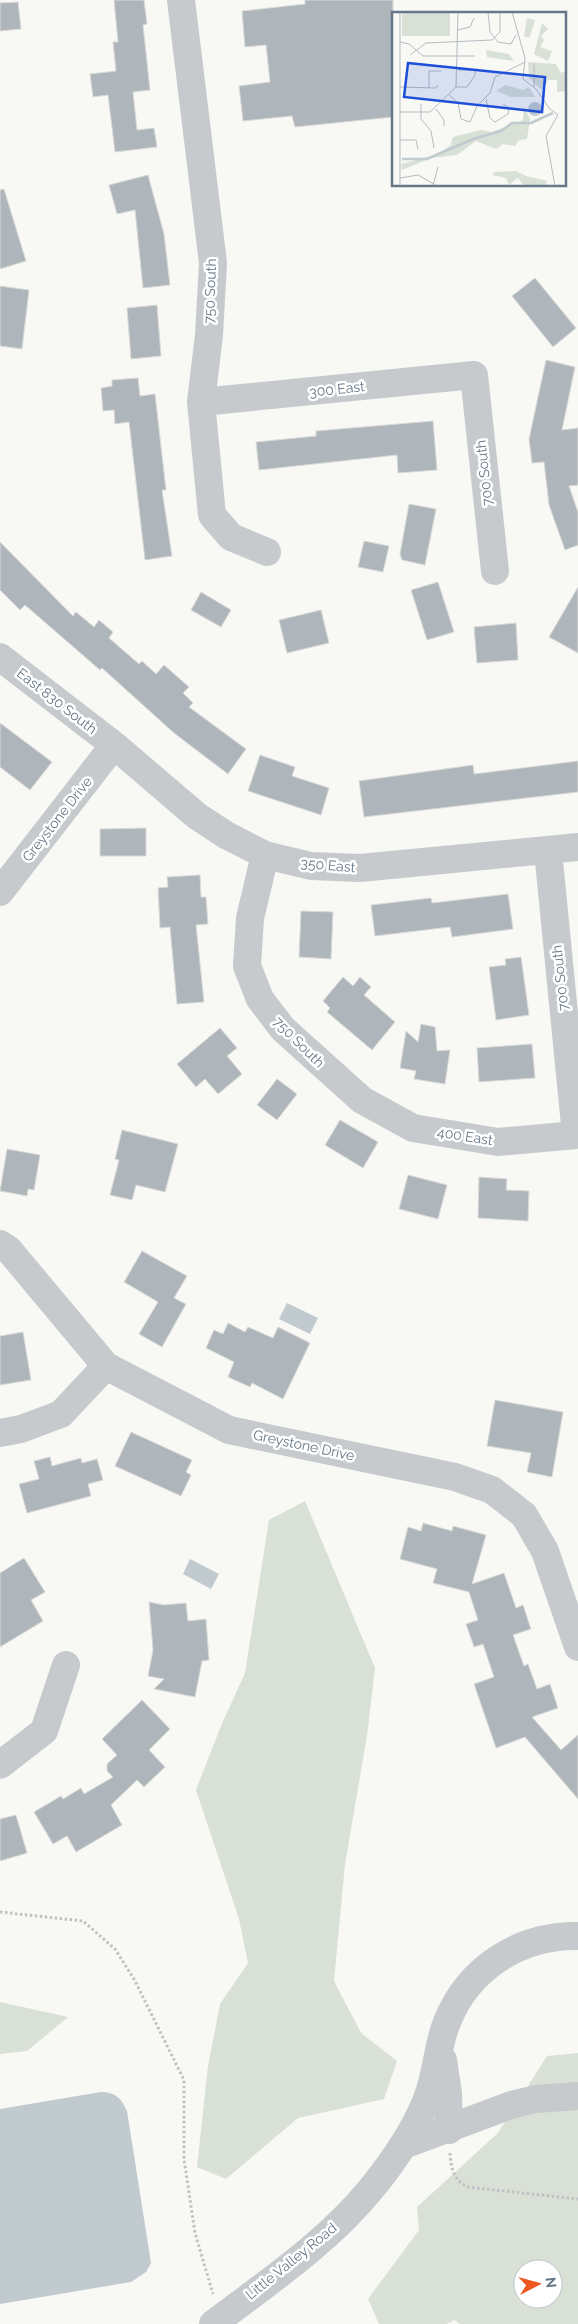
<svg xmlns="http://www.w3.org/2000/svg" width="578" height="2324" font-family="Raleway,sans-serif">
<rect width="100%" height="100%" fill="#f8f8f5"/>
<path fill="#d9e0d6" fill-rule="evenodd" d="M305,1501L375,1668L367,1736L345,1864L334,1981L361,2033L397,2061L384,2099L298,2118L226,2179L197,2167L208,2066L220,2004L248,1963L239,1919L196,1790L221,1726L245,1673L269,1520Z
M0,2002L68,2017L27,2051L0,2054Z
M578,2053V2324H460L454,2320L447,2324H379L368,2299L419,2230L417,2207L498,2133L547,2056ZM523,2269H553V2299H523Z"/>
<path fill="#c0cacf" d="M287,1303L318,1318L310,1334L279,1319Z
M190,1559L219,1574L211,1589L183,1574Z
M101,2092C115,2092 121,2098 127,2111L151,2263L146,2272L131,2282L0,2304V2109Z"/>
<path fill="#aeb6bc" stroke="#dadad7" d="M114,0H144L147,24L143,25L150,90L133,92L137,130L154,128L157,147L115,152L108,95L93,97L90,74L116,71L113,42H118Z
M305,0H393V117L295,127L292,116L243,121L239,86L270,82L266,45L245,47L242,11L305,4Z
M18,2L21,29L0,31V3Z
M148,175L164,234L170,285L143,288L135,210L117,214L109,185Z
M4,189L26,261L0,269V190Z
M535,278L576,328L553,347L512,296Z
M0,286L29,290L22,349L0,346Z
M157,305L161,356L131,359L127,308Z
M546,360L575,367L562,430L578,428V485L569,486L578,512V545L565,550L549,505L544,462L532,463L529,439Z
M138,378L140,396L155,394L166,490H162L172,556L145,560L129,422L115,424L114,410L103,411L101,388L112,386V380Z
M433,421L437,470L398,473L397,455L259,470L256,442L316,436V431Z
M409,504L436,509L425,565L402,560L400,554Z
M364,541L389,546L383,572L358,567Z
M0,542L73,616L76,612L94,627L99,620L113,632L109,638L139,664L142,661L156,674L164,665L189,687L183,693L193,703L189,707L246,749L228,774L174,733L102,668L100,670L25,605L20,610L0,590Z
M438,582L454,632L427,640L411,590Z
M578,587V653L549,637Z
M201,592L231,610L221,627L191,610Z
M321,610L329,643L287,653L279,620Z
M516,623L518,660L477,663L474,627Z
M0,723L52,762L30,790L0,767Z
M260,755L295,767L292,776L329,788L321,815L248,791Z
M578,761V792L364,817L359,781L473,765L474,774Z
M146,828V856H100V829Z
M200,875L201,897H206L208,924L196,925L204,1002L177,1004L170,927L160,928L158,888L168,887L167,877Z
M508,894L513,929L452,937L450,927L375,936L371,905L431,898L432,903Z
M301,911L333,912L331,959L299,957Z
M521,957L529,1015L496,1020L489,967L506,965L505,959Z
M343,977L353,986L360,977L371,987L364,995L395,1022L372,1050L327,1012L330,1008L323,1001Z
M421,1024L435,1027L437,1051L450,1050L445,1084L414,1079L416,1071L400,1068L406,1031L418,1042Z
M220,1028L237,1048L227,1056L242,1074L218,1094L205,1079L196,1087L177,1064Z
M532,1044L535,1078L479,1082L477,1048Z
M277,1079L297,1094L277,1120L257,1105Z
M340,1120L378,1142L363,1168L325,1145Z
M122,1130L178,1144L165,1192L136,1185L132,1200L110,1195L119,1160L115,1159Z
M7,1149L40,1155L34,1190L28,1189L27,1196L0,1191Z
M408,1175L447,1185L438,1219L399,1209Z
M479,1177L507,1179L506,1190L529,1191L528,1221L478,1218Z
M142,1251L187,1276L174,1298L186,1304L162,1347L139,1334L158,1302L124,1282Z
M228,1323L245,1332L248,1327L273,1338L278,1327L310,1343L283,1399L252,1383L250,1387L228,1377L234,1362L206,1348L214,1330L223,1334Z
M23,1332L31,1380L0,1385V1336Z
M495,1400L563,1412L552,1477L527,1472L531,1453L487,1446Z
M131,1432L192,1460L186,1472L191,1475L181,1496L115,1466Z
M50,1457L52,1466L81,1458L82,1463L97,1459L103,1480L88,1484L91,1496L27,1513L19,1484L39,1479L34,1461Z
M423,1523L452,1531L453,1526L486,1535L472,1584L504,1573L516,1608L523,1605L531,1629L513,1635L524,1666L528,1664L537,1689L550,1684L558,1708L532,1717L561,1750L578,1735V1799L525,1737L496,1748L474,1684L494,1677L483,1644L474,1647L466,1624L478,1620L469,1592L433,1583L437,1569L400,1559L408,1527L421,1531Z
M24,1558L45,1592L31,1600L43,1621L0,1647V1573Z
M149,1602L164,1605L186,1603L188,1621L206,1619L209,1660L202,1661L195,1697L154,1689L164,1679L148,1676L153,1650Z
M142,1700L170,1729L149,1750L165,1767L144,1787L137,1780L111,1805L122,1825L76,1852L67,1836L53,1844L34,1812L61,1796L63,1799L81,1788L84,1794L113,1777L107,1771V1764L117,1755L102,1739Z
M16,1815L27,1853L0,1861V1819Z"/>
<g fill="none" stroke-linecap="round" stroke-linejoin="round">
<path stroke="#bfc2c4" stroke-width="3" stroke-dasharray="2.5 2.5" stroke-linecap="butt" d="M0,1912L83,1921L115,1949L134,1979L184,2080V2159L195,2233L213,2294
M450,2153C451,2168 453,2180 468,2187L578,2199"/>
<path stroke="#c6cacd" stroke-width="28" d="M181,0L213,263L209,335L201,402L212,515L231,537L267,552
M201,402L474,375L495,571
M0,657L114,745L197,816L226,835L265,855L311,866L360,868L578,847
M265,855L250,918L247,966L260,999L283,1029L362,1100L413,1128L498,1142L576,1135L548,851
M0,892L114,745
M0,1244L9,1250L106,1366L229,1430L455,1477L492,1490L524,1515L545,1551L578,1647
M0,1433L21,1429L61,1414L106,1366
M0,1765L44,1731L66,1665
M443,2060L448,2093L449,2130
M404,2145L511,2105L536,2099L578,2096
M213,2324C267,2283 328,2242 371,2189C394,2161 414,2132 427,2099C437,2074 437,2046 447,2022C469,1967 521,1935 578,1936"/>
</g>
<g text-anchor="middle" dominant-baseline="central" stroke-width="5" stroke-linejoin="round" paint-order="stroke">
<g font-size="14" fill="#657788" stroke="#fff">
<text transform="translate(210 291) rotate(-88)">750 South</text>
<text transform="translate(337 389) rotate(-6)">300 East</text>
<text transform="translate(484 473) rotate(-96)">700 South</text>
<text transform="translate(57 701) rotate(38)">East 830 South</text>
<text transform="translate(57 819) rotate(-52)">Greystone Drive</text>
<text transform="translate(328 865) rotate(5)">350 East</text>
<text transform="translate(560 978) rotate(-96)">700 South</text>
<text transform="translate(299 1042) rotate(45)">750 South</text>
<text transform="translate(465 1136) rotate(9)">400 East</text>
<text transform="translate(304 1445) rotate(12)">Greystone Drive</text>
<text transform="translate(291 2261) rotate(-39)">Little Valley Road</text>
</g>
</g>
<g transform="translate(392 12)">
<rect width="174" height="174" fill="#f8f8f5"/>
<path d="M10,0H58V24H10ZM135,6L143,8L138,25H132ZM150,11L156,17L149,24L152,28L148,35L160,39L156,49L142,42ZM94,38L117,42L122,49L95,45ZM136,50L164,52L169,61L174,59L173,79L165,80V68H156L151,78L145,74L137,66ZM113,73L131,78L137,75L143,85H119L104,79ZM132,94L138,107L135,127L127,128L123,134L111,132L104,137L84,129L65,143L39,146L10,158L9,152L44,143L59,133L60,126L64,124L89,118L100,120L131,108ZM124,159L134,164L155,169L153,174H132L126,166L117,173L114,166L100,163L102,160Z" fill="#d9e0d6"/>
<path d="M136 97a7 7 0 1 1 14 0a7 7 0 1 1-14 0Z" fill="#c0cacf"/>
<path fill="none" stroke="#c0cacf" stroke-width="2.5" d="M10,147H35L81,127L109,119L120,111H139L161,101"/>
<path fill="none" stroke="#b4bcc2" stroke-width="1" d="M96,0L98,20L106,30L119,32L124,23M120,0L133,46L131,67L144,77L157,96L166,103L154,124L163,174M66,18L78,15L82,6M8,30L17,32L31,44H83M18,43L34,31L100,28L108,20V0M8,75L44,76L46,73M64,75H75L83,63V58H66M142,75V51M37,76V59H49M57,83L66,91L69,107L78,110L85,94L98,81L103,65L133,50M94,87L98,106L103,110L116,102L117,96L111,92M29,92V107L39,119L42,136M44,97L52,108V114M8,100H38L64,75L66,0M8,128H24L26,137M8,166L26,163L42,172M8,174V0M41,174L46,155"/>
<path fill="#1d4ed8" fill-opacity="0.15" stroke="#1d4ed8" stroke-width="2.5" d="M16,51L153,65L150,100L12,85Z"/>
<rect width="174" height="174" fill="none" stroke="#657788" stroke-width="2.5"/>
</g>
<g transform="translate(538 2284) rotate(84)"><circle r="24" fill="#ffffff" stroke="#c1c9cf"/>
<path d="M0-4L9 19L0 12L-9 19Z" fill="#ed5720"/>
<text y="-8" font-size="14" font-weight="bold" text-anchor="middle" fill="#657788">N</text>
</g>
</svg>
